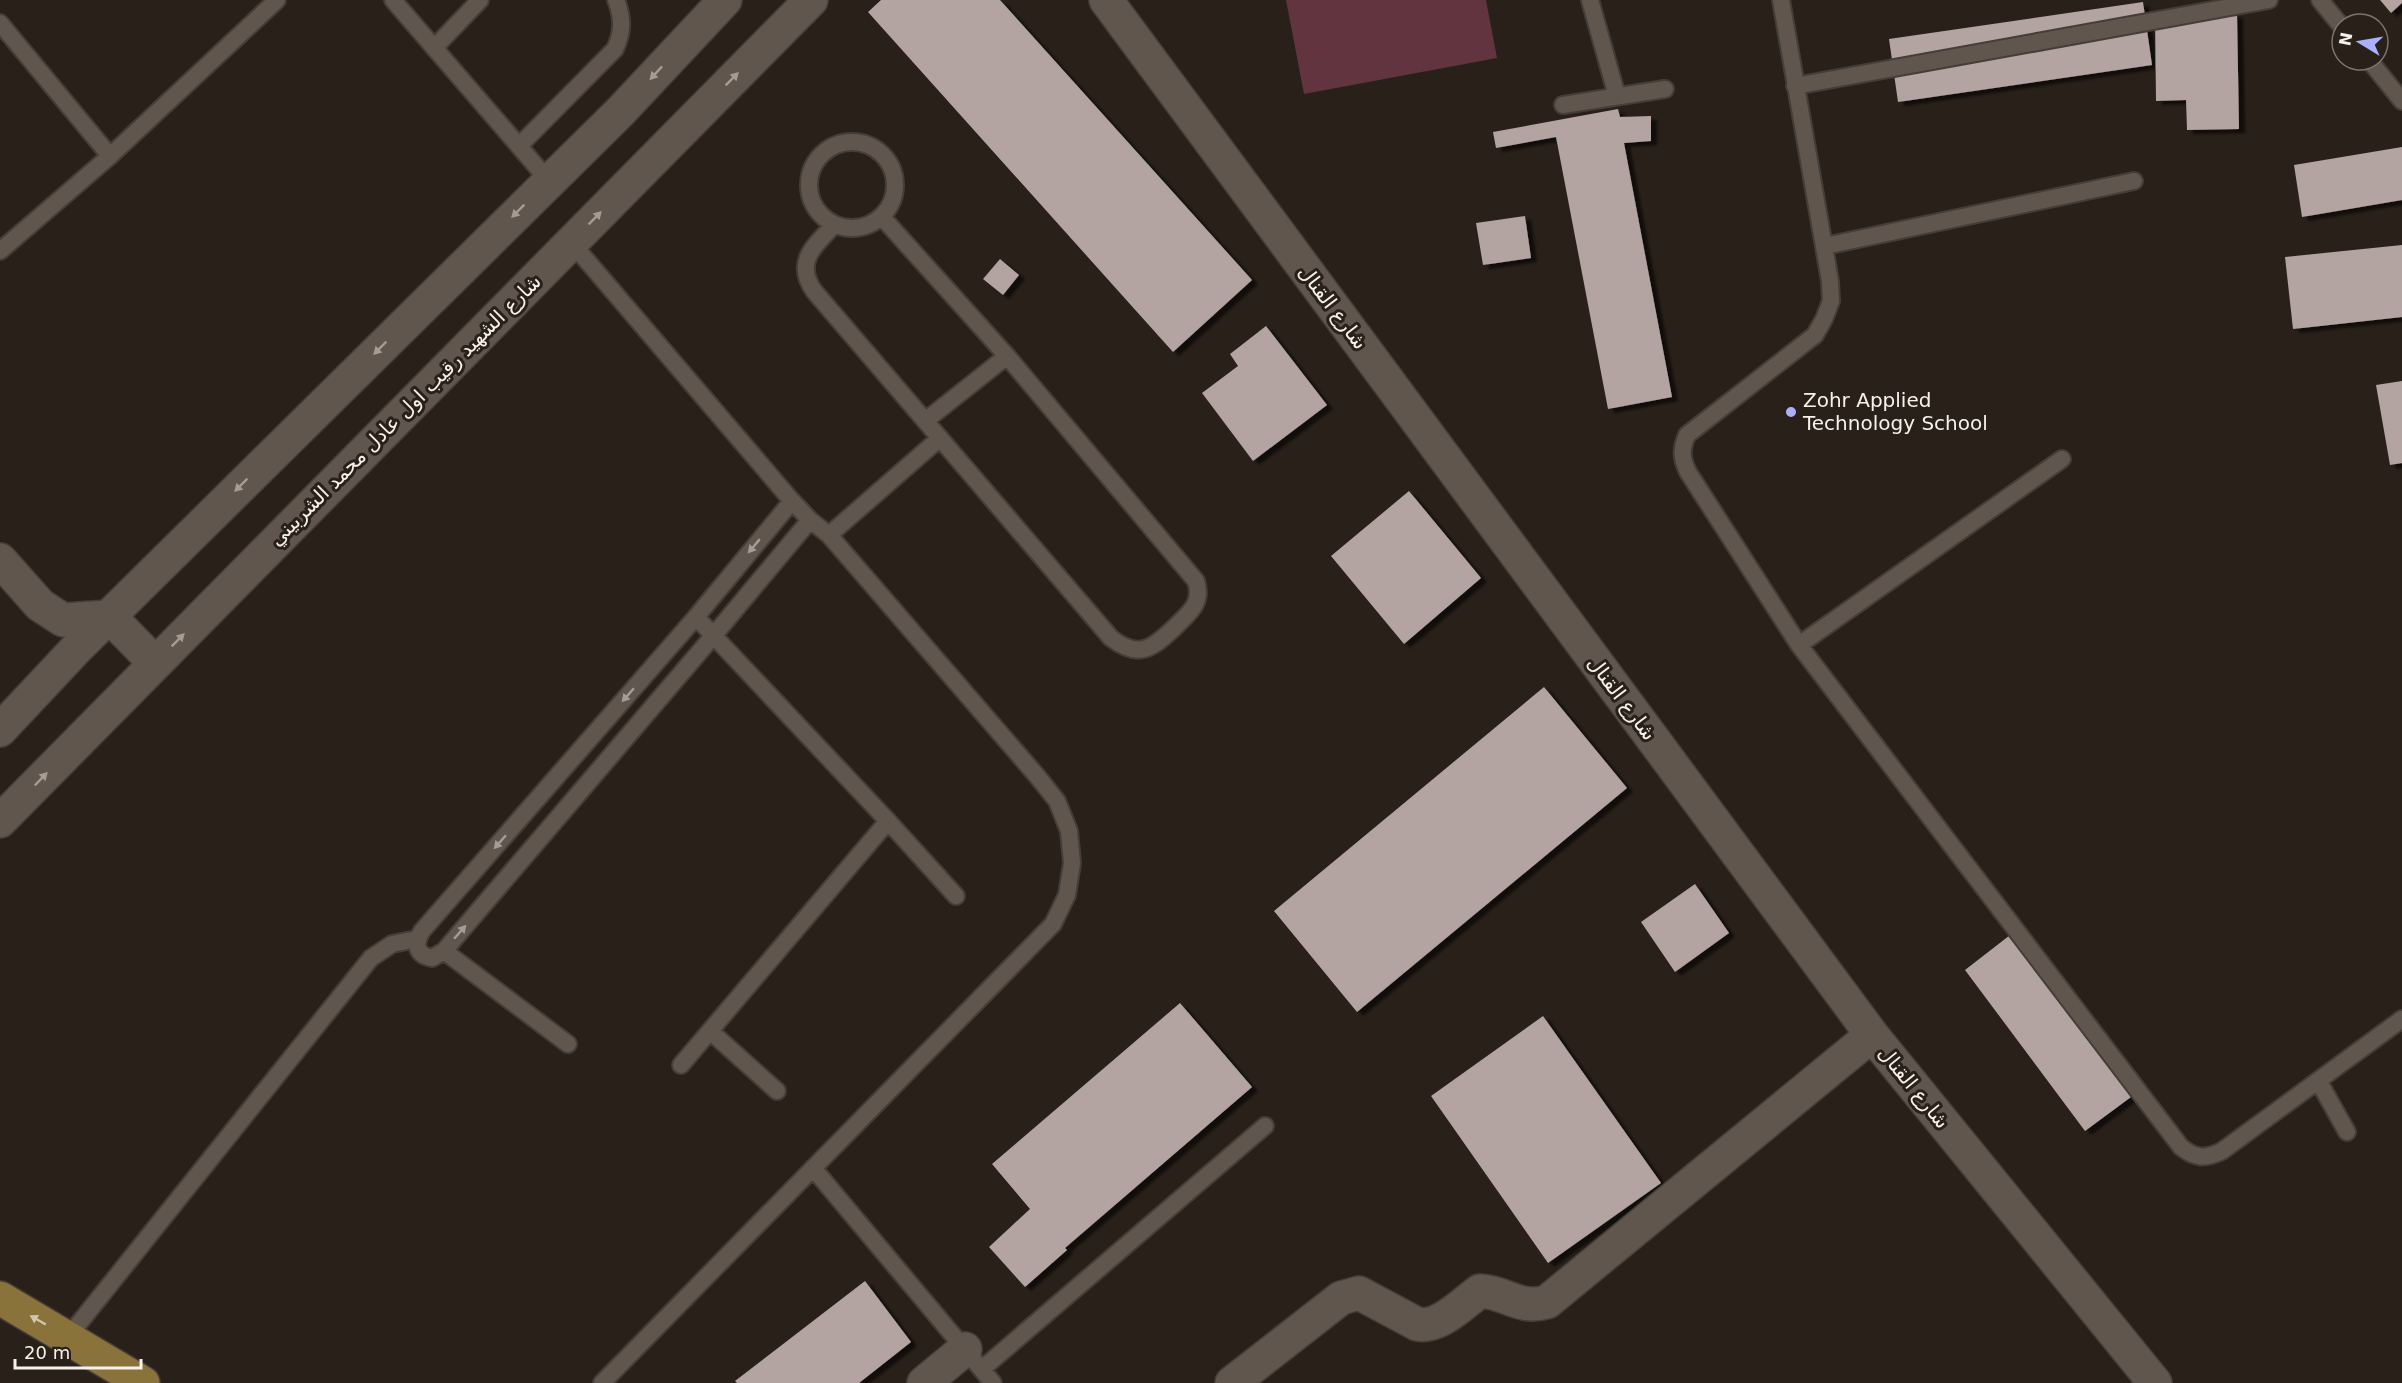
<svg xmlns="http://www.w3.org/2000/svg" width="2402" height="1383" font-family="'DejaVu Sans','Noto Naskh Arabic',sans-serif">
<defs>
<filter id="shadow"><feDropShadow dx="6" dy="4" stdDeviation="1.5" flood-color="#0009"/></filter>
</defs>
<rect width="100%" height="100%" fill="#292019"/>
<path fill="#61343f" d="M1286,0H1486L1497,58L1304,94Z"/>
<path fill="#b3a4a1" filter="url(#shadow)" d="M881,0H1000L1252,280L1173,352L868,12Z
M2380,0H2402V3L2391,13Z
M2143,2L2152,65L1898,102L1889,39Z
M2237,14L2239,129L2187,130L2186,100L2156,101L2155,16Z
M1618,109L1620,117L1651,116V141L1624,143L1672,397L1608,409L1556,137L1496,148L1493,132Z
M2402,147V200L2302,217L2294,165Z
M1525,216L1531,258L1483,265L1476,223Z
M2402,245V317L2293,329L2285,257Z
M1000,259L1019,275L1003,295L983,279Z
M1266,326L1327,405L1253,461L1202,393L1238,366L1230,354Z
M2402,381V463L2390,465L2376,385Z
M1409,491L1481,578L1404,644L1331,556Z
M1544,687L1627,788L1357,1012L1274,911Z
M1695,884L1729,933L1675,972L1641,922Z
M2014,932L2135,1094L2085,1131L1965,970Z
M1180,1003L1252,1087L1065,1248L1067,1250L1025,1287L989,1247L1030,1209L992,1164Z
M1543,1016L1661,1183L1548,1263L1431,1096Z
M865,1281L911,1342L859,1383H737L735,1381Z"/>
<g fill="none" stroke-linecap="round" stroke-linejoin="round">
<g stroke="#443d38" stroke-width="20">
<path id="service" d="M393,0L549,181
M1590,0L1617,96
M1781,0L1830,281L1831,301L1824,319L1815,335L1687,435C1681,449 1681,458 1688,472L1799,645L2181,1147C2196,1159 2205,1159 2222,1151L2402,1019
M2320,0L2342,27
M0,23L110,156
M434,48L480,0
M2369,60L2402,101
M1795,86L2269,0
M1563,105L1665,89
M809 185a43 43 0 1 1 86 0a43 43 0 1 1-86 0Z
M519,146L615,49C623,32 623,18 616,0
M834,225C814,246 794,262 814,291L1111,638C1139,660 1153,648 1175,627C1190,612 1203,603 1196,581L1007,356L882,217
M571,242L792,501L810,520L829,535L1037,776L1057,801L1069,831L1072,863L1067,895L1053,924L602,1383
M1825,246L2134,181
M0,251L110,156L277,0
M925,421L1007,356
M792,501L696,617L422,931C414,944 416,955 432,958L444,951L714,635L810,520
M829,535L940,438
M696,617L888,821L956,896
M1799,645L2062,459
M444,951L568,1044
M710,1031L777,1091
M681,1065L888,821
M2319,1082L2347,1132
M813,1168L993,1383
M68,1337L371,958L392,944L417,939
M982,1369L1265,1126"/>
</g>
<g stroke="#443d38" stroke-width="36">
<path id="minor" d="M1106,0L1872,1035L2155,1383
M0,560L40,605L63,620L108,617L112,619L155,663
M924,1383L965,1349
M1232,1383L1341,1298L1359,1293L1417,1324C1439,1329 1463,1303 1480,1291C1506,1292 1519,1310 1547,1302L1872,1035"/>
</g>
<g stroke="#443d38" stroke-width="36">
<path id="tertiary" d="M0,730L77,648L620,112L725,0
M0,821L811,0"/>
</g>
<g stroke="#443d38" stroke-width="36">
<path id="primary" d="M0,1298L143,1383"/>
</g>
<use href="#service" stroke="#60564e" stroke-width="16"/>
<use href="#minor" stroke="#60564e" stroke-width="33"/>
<use href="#tertiary" stroke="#60564e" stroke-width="33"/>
<use href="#primary" stroke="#8a733b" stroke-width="33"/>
</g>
<defs><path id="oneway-solid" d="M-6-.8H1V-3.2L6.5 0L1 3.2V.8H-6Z" transform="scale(1.5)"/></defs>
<g fill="#a49c95">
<use href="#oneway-solid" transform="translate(656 73) rotate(133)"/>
<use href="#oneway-solid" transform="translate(732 79) rotate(-45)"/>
<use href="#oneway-solid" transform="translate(518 211) rotate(135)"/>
<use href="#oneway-solid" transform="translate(595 218) rotate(-45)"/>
<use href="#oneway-solid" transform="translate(380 348) rotate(135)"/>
<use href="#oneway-solid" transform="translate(241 485) rotate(135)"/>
<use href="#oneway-solid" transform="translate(754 546) rotate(130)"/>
<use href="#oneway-solid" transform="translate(178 640) rotate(-45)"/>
<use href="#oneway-solid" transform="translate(628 695) rotate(131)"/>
<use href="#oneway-solid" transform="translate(41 779) rotate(-46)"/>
<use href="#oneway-solid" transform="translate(500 842) rotate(131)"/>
<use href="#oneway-solid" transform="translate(460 932) rotate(-49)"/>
</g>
<use fill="#d1c5ae" href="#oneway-solid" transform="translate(38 1320) rotate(-150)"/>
<circle fill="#aab0fb" stroke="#292019" stroke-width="2" cx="1791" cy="412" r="6"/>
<g text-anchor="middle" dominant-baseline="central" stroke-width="6" stroke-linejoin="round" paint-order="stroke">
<g font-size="20" fill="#f7f1ec" stroke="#292019">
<text transform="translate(1333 307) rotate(53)">شارع القنال</text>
<text transform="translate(405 410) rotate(-45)">شارع الشهيد رقيب اول عادل محمد الشربيني</text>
<text transform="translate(1622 698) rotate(53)">شارع القنال</text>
<text transform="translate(1914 1087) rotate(51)">شارع القنال</text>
</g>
<g font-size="20" fill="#f7f1ec" stroke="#292019" text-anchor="start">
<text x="1803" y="400">Zohr Applied<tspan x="1803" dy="23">Technology School</tspan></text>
</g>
</g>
<g transform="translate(2360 42) rotate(281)"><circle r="28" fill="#292019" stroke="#7b746d" stroke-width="1.5"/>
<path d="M0-4.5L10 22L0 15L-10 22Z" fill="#aab0fb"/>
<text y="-9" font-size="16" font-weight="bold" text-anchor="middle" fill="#f7f1ec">N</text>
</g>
<path d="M15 1359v9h126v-9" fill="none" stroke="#f7f1ec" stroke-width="3"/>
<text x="24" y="1359" font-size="18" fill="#f7f1ec" stroke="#292019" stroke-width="4.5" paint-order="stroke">20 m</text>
</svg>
